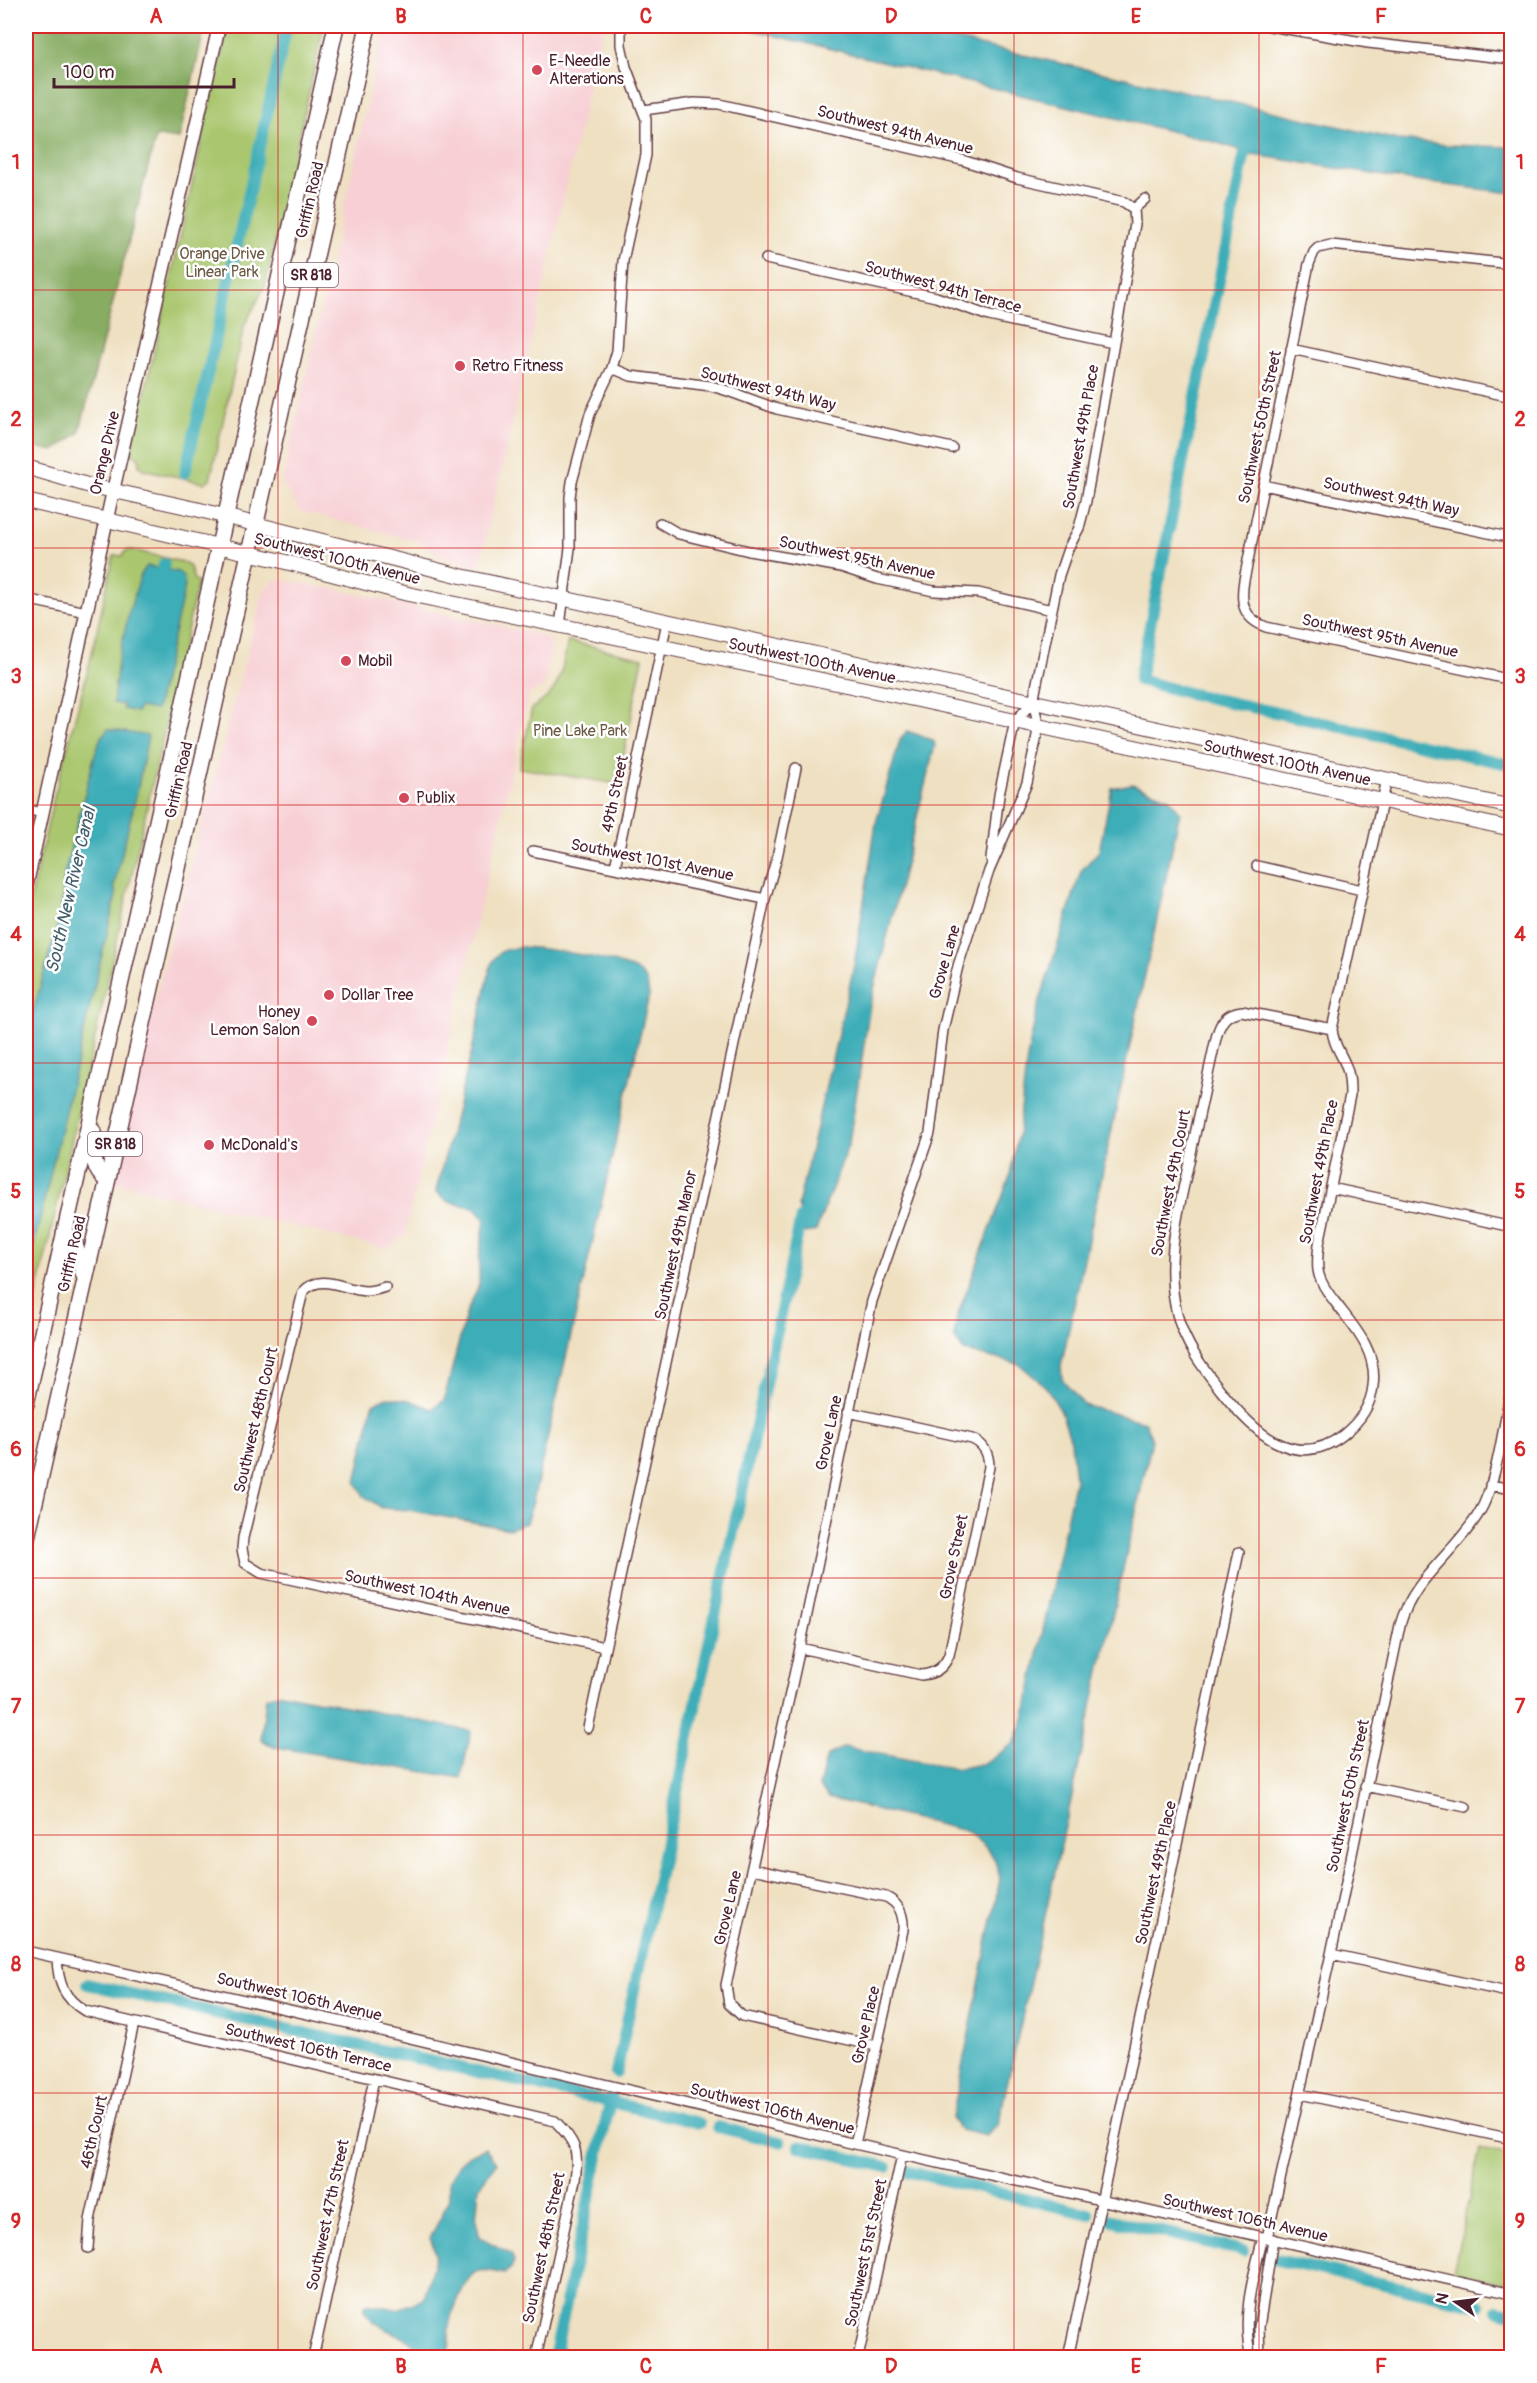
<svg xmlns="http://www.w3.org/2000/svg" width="1537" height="2383" font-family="Pangolin,sans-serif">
<rect width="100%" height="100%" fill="#fff"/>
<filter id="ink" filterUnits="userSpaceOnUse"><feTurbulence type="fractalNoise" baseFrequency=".0167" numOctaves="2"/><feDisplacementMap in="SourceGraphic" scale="12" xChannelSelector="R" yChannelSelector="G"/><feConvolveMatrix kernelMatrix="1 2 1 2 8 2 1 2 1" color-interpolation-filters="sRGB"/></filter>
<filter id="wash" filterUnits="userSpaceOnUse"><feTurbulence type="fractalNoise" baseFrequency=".008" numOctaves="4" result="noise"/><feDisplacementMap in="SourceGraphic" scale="24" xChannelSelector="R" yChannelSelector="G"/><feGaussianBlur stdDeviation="1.35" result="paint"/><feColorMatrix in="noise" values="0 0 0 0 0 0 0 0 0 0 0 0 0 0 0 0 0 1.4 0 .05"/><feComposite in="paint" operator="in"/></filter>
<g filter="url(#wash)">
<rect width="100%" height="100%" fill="#efe0c1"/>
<path fill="#f7cfd4" d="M385,26H603L479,567L441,555L417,541L300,511L282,482Z
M276,579L335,589L536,634L548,639L551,647L544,686L529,694L405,1235L387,1249L107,1180L264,590Z"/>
<path fill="#aac76f" stroke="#7a734d" stroke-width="1.5" d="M228,26H324L265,286L244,326L213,467L210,479L204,483L143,469L139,466V457L131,454Z
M132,550L186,563L190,567L194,580L198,582L26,1342V917L55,793L90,662L113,558L115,555L122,556L126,551Z
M568,641L643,658L618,784L519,768L532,708C562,692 561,671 568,641Z
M1480,2149L1511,2155V2285L1453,2271Z"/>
<path fill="#87ac62" stroke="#686646" stroke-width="1.5" d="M26,26H205L179,139L156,136L79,433L54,451L26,445Z"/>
<path fill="#3dadb8" stroke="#446672" stroke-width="1.5" d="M736,26H896L1398,140L1446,145L1511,147V193L1422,182L1255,155L1215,142Z
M147,566L178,572L183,576L185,586L156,710L139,707L137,712L123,709L124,705L113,703L118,661L129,612L141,574Z
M108,729L148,736L137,792L114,886L116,895L26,1278V1037L58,923L63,898L64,875L95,754L101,737Z
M907,731L933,740L935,745L870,1005L849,1143L816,1231L805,1233L798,1205L854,966L876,823L900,740Z
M1132,784L1169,798L1180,812L1061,1366L1062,1379L1084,1405L1145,1422L1152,1440L998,2125L986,2136L960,2130L952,2118L1000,1879C995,1852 987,1847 966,1831L828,1798L819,1786L827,1756L844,1747L957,1769L986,1763L1014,1743L1025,1716L1075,1479L1071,1441L1061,1411L1046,1387L1019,1364L964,1351L954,1337L957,1317L1009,1179L1018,1135L1027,1058L1037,1010L1081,871L1099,851L1112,788Z
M521,947C545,948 625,959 642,975C648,981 648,988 649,996L532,1505L526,1523L509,1529L409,1510L382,1508L364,1496L356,1482L373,1404L387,1397L409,1400L432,1409L444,1400L466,1314L479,1285V1258L485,1219L475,1208L446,1201L436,1191L472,1050L491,965C498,950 505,949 521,947Z
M281,1693L471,1731L461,1778L275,1747L261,1740L266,1697Z
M485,2148L496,2163L479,2187L476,2220L480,2237L511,2254L514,2261L511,2268L504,2274C494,2272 482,2267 472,2275C464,2282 451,2315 449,2326C447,2340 454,2342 445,2357H416L418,2347C402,2333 374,2329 363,2309L366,2304L398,2309L424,2299L436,2254L430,2238L442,2215L449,2198V2181L459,2164L468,2156Z"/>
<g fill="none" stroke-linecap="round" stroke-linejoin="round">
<path stroke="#3dadb8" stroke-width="12" d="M1245,152L1139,680L1188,693L1512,765
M185,473L287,26
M159,585L164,564
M87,1984L610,2102L554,2358
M616,2073L801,1218
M612,2093L610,2102L699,2123
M718,2127L780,2142
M799,2146L887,2167
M906,2171L1089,2214
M1108,2219L1243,2251
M1277,2260L1479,2305
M1498,2310L1512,2313"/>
</g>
</g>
<g filter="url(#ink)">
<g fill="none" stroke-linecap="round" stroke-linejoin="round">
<g stroke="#633c42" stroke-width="12">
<path id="minor" d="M1270,26L1368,43L1512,59
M644,110L694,103L719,104L962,160L1017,178L1124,202L1134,209
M1134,209L1145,199
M766,259L936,297L989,316L1113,343
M1512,264L1331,245L1318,248L1314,252L1309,264L1244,580C1240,603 1243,618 1266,627L1512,680
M1291,349L1512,397
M612,368L631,376L711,386L728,391L777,409L952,448
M1263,485L1512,538
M660,523L679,534L749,551L841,567L877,579L934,591L978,593L1052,610
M26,599L86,612
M560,626L570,548V497L572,482L590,414L612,368L617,351L623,261L646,155V119L626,67L621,45V26
M26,809L42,813
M533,851L765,899
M991,859L999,795L1015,721L1033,702
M1257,866L1362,890
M615,867L667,622
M1332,1029L1242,1011C1225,1013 1220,1023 1216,1038C1207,1079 1198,1121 1189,1162C1178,1213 1164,1263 1177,1314C1185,1345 1203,1368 1222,1392C1251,1429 1294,1473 1343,1435C1358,1423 1371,1406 1373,1386C1378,1352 1354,1327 1335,1302C1329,1294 1322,1286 1319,1275C1316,1265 1318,1254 1319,1244L1350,1095C1350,1085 1350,1076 1346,1066C1341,1053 1333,1044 1332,1029L1387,779
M1331,1188L1512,1227
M385,1287C379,1289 372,1291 366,1291C344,1290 321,1272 303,1292L243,1538L242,1549L245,1563L261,1573L605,1647
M1490,1485L1512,1489
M800,1648L921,1675C934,1674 944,1668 949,1655L989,1467C989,1454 984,1444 972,1439L848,1412
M588,1728L765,899L777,857L796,768
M1365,1786L1466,1807
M752,1869L886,1897C900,1904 904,1915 903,1930L855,2144
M26,1951L343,2022L855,2144L1512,2294
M1331,1954L1512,1993
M57,1958C58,1982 63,1998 85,2011L555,2121C576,2142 579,2151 575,2180L536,2358
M876,2046L742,2016L729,2004L726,1985L800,1648L872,1301L930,1133L943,1030L958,966L989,871L1027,783L1039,726L1033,702L1059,575L1068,549L1079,528L1086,501L1135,224L1134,209
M1300,2094L1512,2139
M1267,2238L1331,1954L1400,1625C1413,1578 1455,1553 1479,1513C1497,1484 1504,1421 1512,1385
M88,2248L90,2220L134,2023
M313,2358L374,2079
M858,2358L902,2155
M1068,2358L1239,1552
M1251,2358C1241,2316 1253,2277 1263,2237
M1260,2358L1259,2327L1273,2239"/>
</g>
<g stroke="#633c42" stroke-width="15">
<path id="tertiary" d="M26,888L113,491L219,26"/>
</g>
<g stroke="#633c42" stroke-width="16">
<path id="secondary" d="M26,467L87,485L196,509L461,576L1512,807
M26,501L278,560L408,594L918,700L1512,829"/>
</g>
<g stroke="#633c42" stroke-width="18">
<path id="primary" d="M93,1131C94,1149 90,1169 107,1180
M64,1233L75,1244L84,1276
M26,1404L336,26
M26,1542L368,26"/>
</g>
<use href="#minor" stroke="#fff" stroke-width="9"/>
<use href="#tertiary" stroke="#fff" stroke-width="12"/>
<use href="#secondary" stroke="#fff" stroke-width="14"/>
<use href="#primary" stroke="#fff" stroke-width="15"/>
</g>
</g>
<path fill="none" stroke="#d62828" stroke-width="1.5" stroke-opacity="0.55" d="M278,26V2358M523,26V2358M768,26V2358M1014,26V2358M1259,26V2358M26,290H1512M26,548H1512M26,805H1512M26,1063H1512M26,1320H1512M26,1578H1512M26,1835H1512M26,2093H1512"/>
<g fill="#d1495b" stroke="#fff" stroke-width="2">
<circle cx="537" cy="70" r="6"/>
<circle cx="460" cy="366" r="6"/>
<circle cx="346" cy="661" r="6"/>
<circle cx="404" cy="798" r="6"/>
<circle cx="329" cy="995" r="6"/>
<circle cx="312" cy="1021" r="6"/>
<circle cx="209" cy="1145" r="6"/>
</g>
<g text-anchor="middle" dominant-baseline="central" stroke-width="5" stroke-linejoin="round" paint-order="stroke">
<g fill="#fff" stroke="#80626b" stroke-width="1.5">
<rect x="284" y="263" width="54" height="24" rx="4.5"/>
<rect x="88" y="1132" width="54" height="24" rx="4.5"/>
</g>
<g font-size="15" font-weight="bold" fill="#4a1f2b">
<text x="311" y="275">SR 818</text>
<text x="115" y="1144">SR 818</text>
</g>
<g font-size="16" fill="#4a1f2b" stroke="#fff" text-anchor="start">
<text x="549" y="61">E-Needle<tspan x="549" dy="18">Alterations</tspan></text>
<text x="472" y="366">Retro Fitness</text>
<text x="358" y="661">Mobil</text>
<text x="416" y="798">Publix</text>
<text x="341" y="995">Dollar Tree</text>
<text x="300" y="1012" text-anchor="end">Honey<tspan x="300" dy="18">Lemon Salon</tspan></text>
<text x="221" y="1145">McDonald's</text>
</g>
<g font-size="16" fill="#4a1f2b" stroke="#fff">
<text transform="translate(895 130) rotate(14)">Southwest 94th Avenue</text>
<text transform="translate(310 200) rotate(-77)">Griffin Road</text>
<text transform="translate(943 287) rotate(15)">Southwest 94th Terrace</text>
<text transform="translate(768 389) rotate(14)">Southwest 94th Way</text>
<text transform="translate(1260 427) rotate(-78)">Southwest 50th Street</text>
<text transform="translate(1081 437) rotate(-80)">Southwest 49th Place</text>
<text transform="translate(105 453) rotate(-77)">Orange Drive</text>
<text transform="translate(1391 497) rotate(12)">Southwest 94th Way</text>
<text transform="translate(857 558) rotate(12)">Southwest 95th Avenue</text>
<text transform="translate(337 559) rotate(14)">Southwest 100th Avenue</text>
<text transform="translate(1380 636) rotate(12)">Southwest 95th Avenue</text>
<text transform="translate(812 661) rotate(12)">Southwest 100th Avenue</text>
<text transform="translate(1287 763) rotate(12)">Southwest 100th Avenue</text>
<text transform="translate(179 780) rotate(-77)">Griffin Road</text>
<text transform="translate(615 794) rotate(-78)">49th Street</text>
<text transform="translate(652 860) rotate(11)">Southwest 101st Avenue</text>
<text transform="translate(945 962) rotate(-74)">Grove Lane</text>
<text transform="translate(1319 1172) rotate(-79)">Southwest 49th Place</text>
<text transform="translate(1171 1183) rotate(-79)">Southwest 49th Court</text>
<text transform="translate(676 1245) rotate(-78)">Southwest 49th Manor</text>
<text transform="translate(72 1254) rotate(-77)">Griffin Road</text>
<text transform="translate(256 1420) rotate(-77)">Southwest 48th Court</text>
<text transform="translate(829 1433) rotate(-78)">Grove Lane</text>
<text transform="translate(954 1557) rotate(-78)">Grove Street</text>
<text transform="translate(427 1593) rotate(12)">Southwest 104th Avenue</text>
<text transform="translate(1348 1796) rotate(-78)">Southwest 50th Street</text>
<text transform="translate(1156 1873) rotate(-78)">Southwest 49th Place</text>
<text transform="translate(728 1908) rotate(-77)">Grove Lane</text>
<text transform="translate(299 1997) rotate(13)">Southwest 106th Avenue</text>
<text transform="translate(866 2025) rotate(-77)">Grove Place</text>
<text transform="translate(308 2048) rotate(13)">Southwest 106th Terrace</text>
<text transform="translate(772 2109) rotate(14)">Southwest 106th Avenue</text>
<text transform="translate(94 2132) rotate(-77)">46th Court</text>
<text transform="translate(328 2215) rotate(-78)">Southwest 47th Street</text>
<text transform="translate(1245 2218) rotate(13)">Southwest 106th Avenue</text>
<text transform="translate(544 2248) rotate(-78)">Southwest 48th Street</text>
<text transform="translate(866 2253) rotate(-78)">Southwest 51st Street</text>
</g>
<g font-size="16" fill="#6c5a43" stroke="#fff">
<text x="222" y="254">Orange Drive<tspan x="222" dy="18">Linear Park</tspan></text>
<text x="580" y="731">Pine Lake Park</text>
</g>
<g font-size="18" font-style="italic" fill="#445f6a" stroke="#fff">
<text transform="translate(71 890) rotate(-77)">South New River Canal</text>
</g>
</g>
<rect width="1537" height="2383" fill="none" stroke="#fff" stroke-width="66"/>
<g transform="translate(1456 2302) rotate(284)" stroke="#ffffff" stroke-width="4.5" paint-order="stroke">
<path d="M0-4.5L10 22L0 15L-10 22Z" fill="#4a1f2b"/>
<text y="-9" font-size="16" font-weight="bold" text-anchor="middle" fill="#4a1f2b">N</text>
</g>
<path d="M54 78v9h180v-9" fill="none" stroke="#4a1f2b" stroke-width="3"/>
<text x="63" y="78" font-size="18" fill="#4a1f2b" stroke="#ffffff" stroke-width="4.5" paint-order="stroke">100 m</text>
<rect x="33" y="33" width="1471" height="2317" fill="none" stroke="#d62828" stroke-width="2"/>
<g font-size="20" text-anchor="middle" font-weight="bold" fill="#d62828">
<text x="156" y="23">A</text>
<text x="401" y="23">B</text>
<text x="646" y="23">C</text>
<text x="891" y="23">D</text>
<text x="1136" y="23">E</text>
<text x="1381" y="23">F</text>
<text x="16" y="169">1</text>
<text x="1520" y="169">1</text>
<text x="16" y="426">2</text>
<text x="1520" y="426">2</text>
<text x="16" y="683">3</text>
<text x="1520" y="683">3</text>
<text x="16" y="941">4</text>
<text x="1520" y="941">4</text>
<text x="16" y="1198">5</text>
<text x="1520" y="1198">5</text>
<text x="16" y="1456">6</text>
<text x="1520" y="1456">6</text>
<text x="16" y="1713">7</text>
<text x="1520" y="1713">7</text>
<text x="16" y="1971">8</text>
<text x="1520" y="1971">8</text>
<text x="16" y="2228">9</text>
<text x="1520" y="2228">9</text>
<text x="156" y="2373">A</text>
<text x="401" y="2373">B</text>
<text x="646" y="2373">C</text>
<text x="891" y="2373">D</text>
<text x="1136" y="2373">E</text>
<text x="1381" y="2373">F</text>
</g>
</svg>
